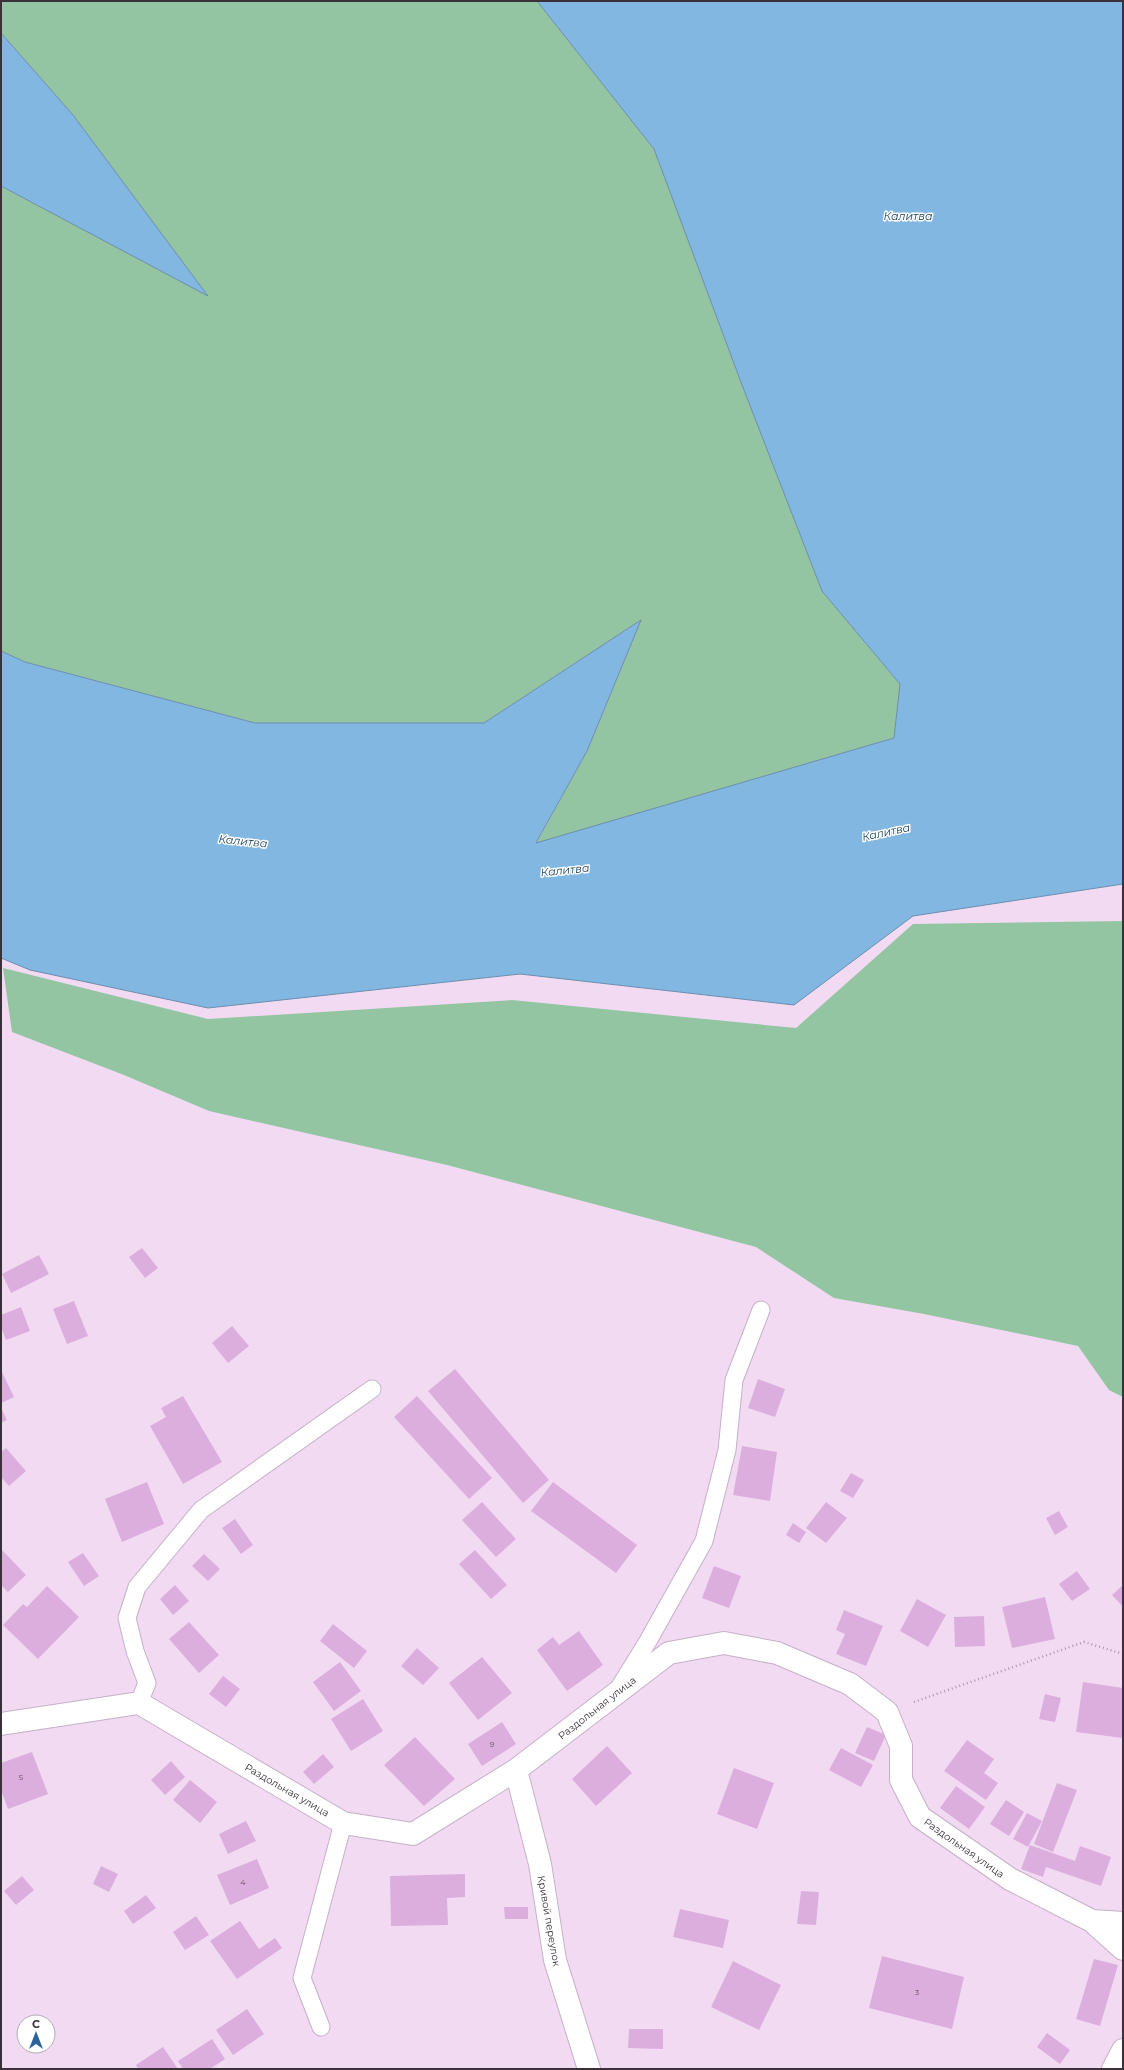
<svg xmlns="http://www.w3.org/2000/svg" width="1124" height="2070" font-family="Montserrat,sans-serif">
<rect width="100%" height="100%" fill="#f2dbf2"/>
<path fill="#93c5a3" d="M1,1H537L654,149L742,385L822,591L900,684L894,738L536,844L587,751L641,620L484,723H255L25,662L1,651V186L207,295L73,115L1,33Z
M1123,921V1397L1109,1390L1078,1346L924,1314L834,1298L756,1247L447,1165L209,1111L124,1075L12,1032L3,968L208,1019L512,1000L796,1028L913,924Z"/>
<path fill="#81b7e0" stroke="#6b8eae" d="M537,1H1123V884L913,916L794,1005L520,974L208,1008L30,970L1,958V651L25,662L255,723H484L641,620L587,751L536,843L894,738L900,684L822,591L742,385L654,149Z
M1,33L73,115L208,296L1,186Z"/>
<path fill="#dcaedd" d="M142,1248L158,1268L145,1278L129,1257Z
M39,1255L49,1274L11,1293L2,1274Z
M74,1301L88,1336L67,1344L53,1309Z
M21,1307L30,1331L6,1340L1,1327V1315Z
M232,1326L249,1346L228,1363L212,1343Z
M455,1369L549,1480L523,1503L428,1391Z
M1,1370L14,1397L1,1403Z
M758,1379L785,1389L775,1417L748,1408Z
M183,1396L222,1462L183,1484L150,1426L166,1417L161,1408Z
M417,1396L492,1478L469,1499L394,1417Z
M1,1408L7,1420L1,1423Z
M742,1446L777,1452L770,1501L733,1495Z
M6,1448L26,1471L9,1486L1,1477V1452Z
M851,1473L864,1480L853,1498L840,1491Z
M147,1482L164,1524L122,1542L105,1499Z
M553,1482L637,1545L616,1573L531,1511Z
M482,1502L516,1539L496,1557L462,1520Z
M826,1502L847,1518L826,1543L806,1528Z
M1059,1511L1068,1527L1055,1535L1046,1518Z
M235,1519L253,1545L241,1554L222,1528Z
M793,1523L806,1532L799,1543L786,1535Z
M1,1549L26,1575L8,1592L1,1585Z
M475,1550L507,1585L491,1599L459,1564Z
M83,1553L99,1576L84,1586L68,1562Z
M204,1554L220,1569L208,1581L192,1566Z
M714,1566L741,1576L729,1608L702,1598Z
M1077,1571L1090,1589L1072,1601L1059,1584Z
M175,1585L189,1601L173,1615L160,1599Z
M1123,1585V1607L1112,1595Z
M47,1586L79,1617L38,1659L3,1625L23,1604L27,1607Z
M1045,1597L1055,1639L1012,1648L1002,1607Z
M917,1599L946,1615L928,1647L900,1631Z
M844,1610L883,1626L866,1666L836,1654L845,1634L836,1630Z
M984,1616L985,1646L955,1647L954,1617Z
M189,1622L219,1655L199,1673L169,1639Z
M333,1624L367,1651L354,1668L320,1641Z
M579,1631L603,1665L567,1691L537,1650L553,1637L559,1645Z
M417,1648L439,1668L423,1685L401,1666Z
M482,1657L512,1693L478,1720L449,1683Z
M340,1662L361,1691L334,1711L313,1682Z
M223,1676L240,1689L226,1707L209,1694Z
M1083,1682L1123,1688V1738L1076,1732Z
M1045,1694L1061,1698L1055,1722L1039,1719Z
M363,1699L383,1731L351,1751L331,1719Z
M502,1722L516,1744L482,1766L468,1744Z
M867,1727L886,1735L874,1761L855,1753Z
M415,1737L455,1779L424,1806L384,1765Z
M967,1740L994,1759L984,1773L998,1783L986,1800L944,1771Z
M607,1746L632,1773L596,1806L572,1779Z
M841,1748L873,1765L861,1787L829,1770Z
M32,1752L48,1794L8,1809L1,1790V1763Z
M323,1754L334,1767L314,1784L303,1772Z
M171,1761L185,1777L165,1795L151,1780Z
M734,1768L774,1783L757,1829L717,1814Z
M190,1780L217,1802L200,1823L173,1800Z
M1057,1783L1077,1790L1053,1852L1034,1844Z
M956,1786L985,1807L969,1829L940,1808Z
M1006,1800L1024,1812L1009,1836L990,1824Z
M1027,1813L1042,1821L1028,1847L1013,1839Z
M246,1821L256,1841L228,1854L219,1834Z
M1030,1845L1075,1861L1080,1846L1111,1857L1101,1886L1046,1867L1043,1877L1021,1869Z
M257,1859L269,1888L230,1905L217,1875Z
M101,1866L118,1874L109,1892L93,1884Z
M465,1874V1897L447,1898L448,1925L391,1926L390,1876Z
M22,1876L34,1890L16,1905L4,1891Z
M801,1891L819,1892L816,1925L797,1924Z
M146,1895L156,1908L133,1924L124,1911Z
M504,1907H528V1919H505Z
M680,1909L729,1920L723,1948L673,1937Z
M196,1916L209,1935L185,1950L173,1932Z
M240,1921L259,1949L275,1938L282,1948L237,1979L210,1941Z
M882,1956L964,1977L952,2029L869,2008Z
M1094,1959L1118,1965L1100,2026L1076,2019Z
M733,1961L781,1985L759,2030L711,2007Z
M247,2009L264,2034L233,2055L216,2030Z
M629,2029H663V2049L628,2048Z
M1047,2033L1070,2050L1060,2064L1037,2047Z
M212,2039L225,2059L210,2069H183L178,2061Z
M163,2047L178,2069H138L136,2065Z"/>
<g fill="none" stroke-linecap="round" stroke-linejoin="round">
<g stroke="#c6b0c6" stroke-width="19">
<path id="lane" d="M619,1688L648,1641L704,1541L727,1450L734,1380L761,1310
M139,1703L147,1683L135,1651L127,1618L137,1587L201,1510L372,1389
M321,2027L302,1978L343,1823"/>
</g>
<g stroke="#c6b0c6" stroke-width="24">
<path id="street" d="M1,1724L139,1703L343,1823L413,1834L516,1770L669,1653L724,1643L777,1653L850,1684L887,1712L901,1746V1780L920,1817L1010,1879L1092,1921L1123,1923
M516,1770L540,1864L555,1960L589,2069
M1092,1921L1123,1949
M1113,2069L1123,2050"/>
</g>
<path stroke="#aa98aa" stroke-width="2.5" stroke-dasharray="1 3" stroke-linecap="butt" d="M914,1702L1084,1642L1123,1654"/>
<use href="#lane" stroke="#fff" stroke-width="17"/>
<use href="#street" stroke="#fff" stroke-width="22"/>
</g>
<g text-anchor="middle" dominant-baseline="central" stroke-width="3" stroke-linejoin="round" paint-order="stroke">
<g font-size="8" fill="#625062">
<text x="492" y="1744">9</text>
<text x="21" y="1777">5</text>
<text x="243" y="1882">4</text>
<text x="917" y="1992">3</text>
</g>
<g font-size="10" fill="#393039" stroke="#fff">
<text transform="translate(597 1708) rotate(-38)">Раздольная улица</text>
<text transform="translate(287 1790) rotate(30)">Раздольная улица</text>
<text transform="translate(964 1848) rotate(35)">Раздольная улица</text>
<text transform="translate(549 1921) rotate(80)">Кривой переулок</text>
</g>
<g font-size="11" font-style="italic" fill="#113c58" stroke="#fff">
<text x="908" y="216">Калитва</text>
<text transform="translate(886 832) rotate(-12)">Калитва</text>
<text transform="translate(243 841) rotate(6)">Калитва</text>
<text transform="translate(565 870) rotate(-6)">Калитва</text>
</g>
</g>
<rect width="1124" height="2070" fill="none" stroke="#393039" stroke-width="4"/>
<g transform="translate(36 2034)"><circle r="19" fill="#ffffff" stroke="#b0acb0"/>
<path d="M0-3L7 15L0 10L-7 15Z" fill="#2a649c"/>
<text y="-6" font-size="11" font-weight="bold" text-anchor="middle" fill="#393039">С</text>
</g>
</svg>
